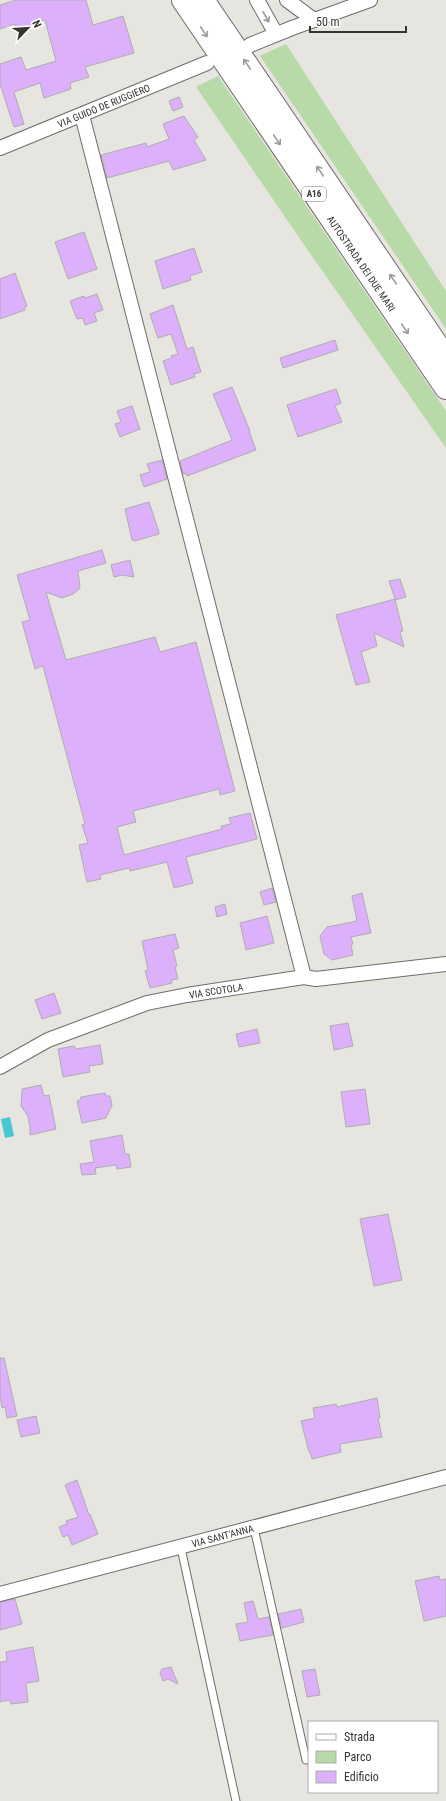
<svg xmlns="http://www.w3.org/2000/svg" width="446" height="1801" font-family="'Roboto Condensed',sans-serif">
<rect width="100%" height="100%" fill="#e7e5e0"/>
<path fill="#b8d9a8" d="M286,44L446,291V329L260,56Z
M218,76L446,411V448L307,249L196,87Z"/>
<path fill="#46c8d5" d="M10,1117L14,1136L5,1138L1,1119Z"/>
<path fill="#dcb0fa" stroke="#afadb1" d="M16,0H86L93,25L123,16L134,53L85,67L89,77L70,83L71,89L44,98L40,83L14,92L24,124L14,127L0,84V64L21,57L26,70L56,61L45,20L17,31L15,24L0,29V5Z
M179,97L183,107L173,111L169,101Z
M184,116L198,137L194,140L206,160L173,170L169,161L107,178L101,155L146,143L147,147L169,139L163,124Z
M84,232L97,269L68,279L55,242Z
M194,248L202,272L190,276L191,280L163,289L155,261Z
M15,273L27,306L24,308L25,310L0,319V279Z
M97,294L103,310L94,313L97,321L85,325L83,318L77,319L70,301L84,296L85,298Z
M173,305L187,349L193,347L201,372L194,374L195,377L171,385L163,361L172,358L171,356L178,354L171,334L158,338L150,314Z
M335,340L338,350L283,368L280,358Z
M232,387L250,431H249L256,450L187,476L186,473L183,474L180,461L232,440L213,394Z
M336,389L341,403L335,406L342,422L298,437L287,405Z
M132,406L140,429L120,437L115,424L121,422L117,411Z
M162,460L167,479L144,487L140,475L150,472L147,464Z
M149,502L159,532V534L135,541L132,540L125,509Z
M102,550L106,563L78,571L80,588L73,594L62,598L46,592L66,660L155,637L160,652L196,642L235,791L220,795L219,789L133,811L136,822L117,827L124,855L222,829L221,826L231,824L229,818L250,813L257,839L186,857L193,883L174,888L167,862L130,871L129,868L100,875L101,879L87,882L79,845L88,843L82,825L85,824L43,666L35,669L22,622L30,620L17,575Z
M130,560L134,577L122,575L114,577L111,565Z
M400,579L406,597L395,600L403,631L400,632L404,647L374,633L377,646L361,652L370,682L356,685L336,615L395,599L389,581Z
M272,888L276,902L264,905L260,892Z
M362,893L371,933L351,937L353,944L351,945L353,955L332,960L324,954L320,936L327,927L357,921L352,896Z
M225,904L227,914L217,917L215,907Z
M267,916L274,943L246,950L240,923Z
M175,934L179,948L173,950L177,966L175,967L178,979L171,980L172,983L150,988L145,971L148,970L142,941Z
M54,993L61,1013L42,1019L35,1000Z
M348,1023L353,1046L334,1050L330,1026Z
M257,1029L260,1043L239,1047L236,1034Z
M100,1045L103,1064L89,1066L90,1072L63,1077L58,1049L74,1046L76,1049Z
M41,1085L44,1096L49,1095L56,1129L30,1135V1127L28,1116L21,1106L22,1089Z
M365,1089L370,1124L346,1127L341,1092Z
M105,1093L106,1096H110L112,1105L106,1118L82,1123L77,1101L80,1100L81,1097Z
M122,1135L125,1154H129L131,1167L117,1169L116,1165L95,1168L96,1174L82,1175L80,1164L94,1162L90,1141Z
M388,1214L402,1280L374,1286L360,1219Z
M0,1358H4L17,1416L7,1418L5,1407L2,1408L0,1396Z
M377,1398L380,1418H378L382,1437L340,1444L341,1452L312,1459L310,1452H309L301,1421L315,1418L313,1408L336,1404L337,1407Z
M36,1416L40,1433L21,1437L17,1420Z
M77,1480L89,1515L90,1514L98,1534L72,1545L68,1535L63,1537L59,1527L67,1524L66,1521L78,1517L65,1485Z
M439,1576L440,1580L446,1579V1616L424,1621L415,1581Z
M15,1599L22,1624L0,1630V1602Z
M253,1601L258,1619L269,1617L273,1635L240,1641L236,1624L248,1622L244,1603Z
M301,1609L304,1622L282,1628L278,1614Z
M33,1647L39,1681L26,1683L28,1702L11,1704L9,1700L0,1702V1662L7,1661L6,1652Z
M171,1667L178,1684L168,1679L163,1681L160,1673L162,1669Z
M315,1669L320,1695L307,1697L302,1671Z"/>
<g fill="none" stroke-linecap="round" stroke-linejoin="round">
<g stroke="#6f6d69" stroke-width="9">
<path id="service" d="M254,1528L306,1760
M181,1548L236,1801"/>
</g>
<g stroke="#6f6d69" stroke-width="16">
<g id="minor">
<path d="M257,0L276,34"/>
<path d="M287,0L314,20"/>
<path d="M250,45L292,28L370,0"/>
<path d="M82,115L304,977"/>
<path id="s1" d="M0,148L207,63"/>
<path id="s2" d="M0,1067L48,1040L147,1003L187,995L304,977L316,979L446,964"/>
<path id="s3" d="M0,1594L446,1477"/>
</g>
</g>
<g stroke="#6f6d69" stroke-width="24">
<g id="motorway">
<path id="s4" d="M183,0L446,388"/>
<path d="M203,0L446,358"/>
</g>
</g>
<use href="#service" stroke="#fff" stroke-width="7"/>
<use href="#minor" stroke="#fff" stroke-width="14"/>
<use href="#motorway" stroke="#fff" stroke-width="22"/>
</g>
<defs><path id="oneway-shaft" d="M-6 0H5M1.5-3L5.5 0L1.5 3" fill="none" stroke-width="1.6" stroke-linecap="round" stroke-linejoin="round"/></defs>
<g stroke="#9a9a98">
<use href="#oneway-shaft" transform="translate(266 17) rotate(61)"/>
<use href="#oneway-shaft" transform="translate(204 32) rotate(56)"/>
<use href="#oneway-shaft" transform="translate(247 64) rotate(-124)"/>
<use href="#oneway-shaft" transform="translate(277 140) rotate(56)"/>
<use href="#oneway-shaft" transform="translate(320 171) rotate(-124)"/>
<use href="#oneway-shaft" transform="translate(393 279) rotate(-124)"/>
<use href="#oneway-shaft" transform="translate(405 329) rotate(56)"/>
</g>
<g text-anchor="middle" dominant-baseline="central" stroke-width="3" stroke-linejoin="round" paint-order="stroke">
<rect fill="#fff" stroke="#727170" stroke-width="1" x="302" y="187" width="24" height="14" rx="3"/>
<g font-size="9" font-weight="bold" fill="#353432">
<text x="314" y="194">A16</text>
</g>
<g font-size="10" fill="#353432" stroke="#fff">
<text stroke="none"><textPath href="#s1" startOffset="112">VIA GUIDO DE RUGGIERO</textPath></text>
<text stroke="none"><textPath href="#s4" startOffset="318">AUTOSTRADA DEI DUE MARI</textPath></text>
<text stroke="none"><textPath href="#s2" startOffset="231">VIA SCOTOLA</textPath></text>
<text stroke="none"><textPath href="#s3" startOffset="230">VIA SANT'ANNA</textPath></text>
</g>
</g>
<rect x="308" y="1721" width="130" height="72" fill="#ffffff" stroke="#aeaead"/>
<rect x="316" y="1734" width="20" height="6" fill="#ffffff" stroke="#aeaead"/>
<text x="344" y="1741" font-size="12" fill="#353432">Strada</text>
<rect x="316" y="1751" width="20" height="12" fill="#b8d9a8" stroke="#aeaead"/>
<text x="344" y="1761" font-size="12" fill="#353432">Parco</text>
<rect x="316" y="1771" width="20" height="12" fill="#dcb0fa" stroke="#aeaead"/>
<text x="344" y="1781" font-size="12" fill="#353432">Edificio</text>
<g transform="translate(28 28) rotate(65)" stroke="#ffffff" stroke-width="3" paint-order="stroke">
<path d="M0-3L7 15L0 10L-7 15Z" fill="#353432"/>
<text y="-6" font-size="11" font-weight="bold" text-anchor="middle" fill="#353432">N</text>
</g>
<path d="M310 26v6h96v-6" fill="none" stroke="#353432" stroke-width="2"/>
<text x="316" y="26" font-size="12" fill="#353432" stroke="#ffffff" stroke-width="3" paint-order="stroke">50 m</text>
</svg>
